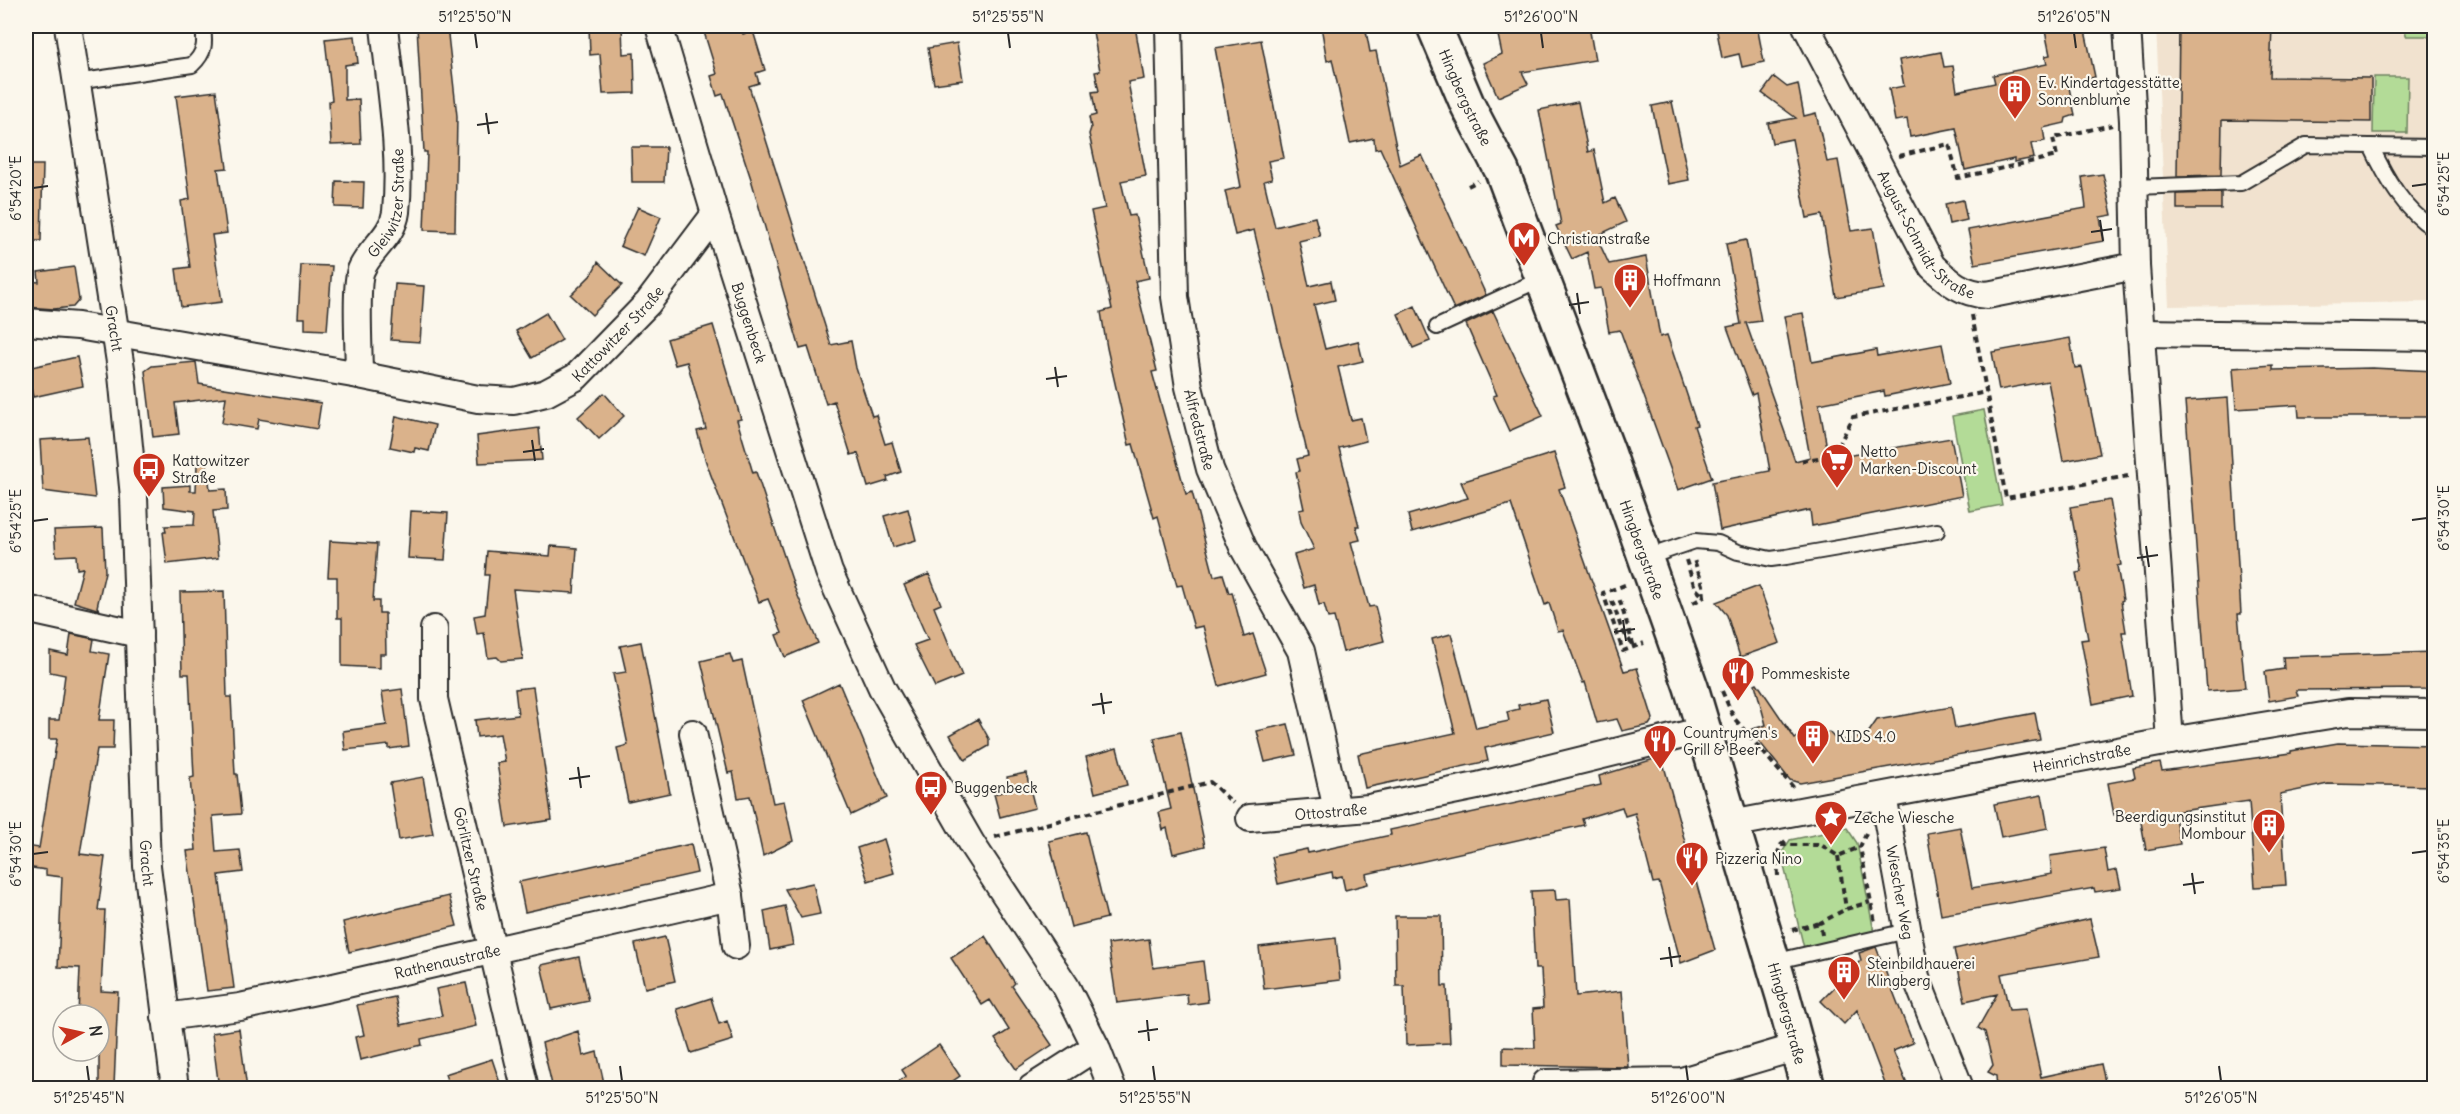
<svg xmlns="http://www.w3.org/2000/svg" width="2460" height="1114" font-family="Delius,sans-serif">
<rect width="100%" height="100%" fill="#fbf7ec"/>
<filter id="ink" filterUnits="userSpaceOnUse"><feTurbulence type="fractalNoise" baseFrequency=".0167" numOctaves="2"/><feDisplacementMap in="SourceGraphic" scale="12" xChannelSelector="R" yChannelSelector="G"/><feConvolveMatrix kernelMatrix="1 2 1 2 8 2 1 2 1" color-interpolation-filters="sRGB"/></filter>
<g filter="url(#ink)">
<path fill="#f1e2cf" d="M2156,26H2434V302L2169,306Z"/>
<path fill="#b3db97" stroke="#6f8361" stroke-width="1.5" d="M2405,26H2434V36H2406Z
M2374,77H2408L2407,133H2373Z
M1984,410L2002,505L1970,511L1952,416Z
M1847,828L1857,843L1874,932L1804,948L1781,854L1790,840Z"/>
<path fill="#dab28b" stroke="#2b2b2b" stroke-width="1.5" d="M417,26H447L457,116L455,231L424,230L427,152H424Z
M589,26H622L623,54L634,53L635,93L603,94L600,54L590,55Z
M723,26H741L743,34L753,31L765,70L756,73L759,83L749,86L831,345L851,341L856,368L872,416L876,415L885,444L892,442L901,472L887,477L888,481L868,487L858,453L851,455L834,401L826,404L808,347L800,349L751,179L723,94L717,96L711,76L717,74L704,32Z
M1092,26H1135L1144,79L1128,82L1146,176L1121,181L1129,216L1135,215L1149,278L1135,281L1157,371L1152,372L1186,494L1192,492L1214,576L1223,574L1229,593L1232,592L1244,637L1253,634L1266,673L1219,686L1203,626L1194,628L1182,585L1177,586L1158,516L1154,518L1133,444L1129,445L1107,348L1101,312L1112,309L1091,211L1105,208L1089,134L1091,128L1089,117L1096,115L1092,92L1099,91L1095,72L1100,71Z
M1321,26H1365L1370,52L1376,51L1400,165L1422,155L1486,295L1454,309L1380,148L1375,149L1374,138L1350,143L1332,59L1327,61Z
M1496,26H1589L1595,60L1522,72L1528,84L1498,97L1483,63L1502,54Z
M1716,26H1757L1764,62L1742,67L1739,54L1722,58Z
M2044,26H2084L2095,77L2068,83L2075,115L2066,118L2065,123L2043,128L2045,141L2031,144L2034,158L2014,162V159L1965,170L1956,128L1910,137L1907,119L1895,121L1889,89L1904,86L1899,60L1941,52L1944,67L1953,66L1957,91L1995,83L1993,75L2047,64L2045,56L2050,55Z
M2179,26H2272L2270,77L2371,78V122L2222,120L2221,175L2177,176Z
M355,36L358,63L345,65V100L359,99L361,144L331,145L329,101L332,100L325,39Z
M1261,40L1284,158L1268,161L1272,179L1264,181L1275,227L1315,217L1320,236L1299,241L1309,286L1331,281L1333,291L1335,300L1314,305L1325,349L1358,341L1363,361L1338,367L1351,420L1361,418L1366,441L1339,448L1359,526H1356L1360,540L1351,542L1369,607L1375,606L1384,641L1343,652L1334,617L1328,618L1324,604L1319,605L1314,585L1304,588L1294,555L1314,549L1301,522L1299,510L1304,509L1296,472L1300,471L1297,459L1308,456L1254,230L1235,235L1225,191L1241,187L1215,48Z
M957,43L963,80L934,84L928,48Z
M1774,77L1787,87L1798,84L1804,116L1816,113L1827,162L1838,160L1851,231L1873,228L1884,289L1836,297L1822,215L1807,218L1792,139L1772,143L1768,123L1796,118L1762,93Z
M216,91L227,168L218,169L227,233L212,235L222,302L181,307L176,269L190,267L181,201L190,199L176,96Z
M1578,102L1588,152L1594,150L1605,203L1615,198L1626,222L1596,236L1609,264L1646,257L1660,337L1667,335L1697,425L1694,426L1712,478L1678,490L1620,330L1609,332L1601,288L1594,289L1587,252L1572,259L1556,226L1561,224L1539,110Z
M1672,102L1689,180L1668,184L1652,106Z
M631,147H666L664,182H632Z
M26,165H43L41,241H26Z
M2103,174L2112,215L2100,217L2104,241L1975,264L1968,230L2086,208L2082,177Z
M336,181L364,182L363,208L335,207Z
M2221,193V209H2177V194Z
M1963,200L1967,220L1949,224L1945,204Z
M638,207L661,217L644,256L620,246Z
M1746,240L1761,321L1746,323L1795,461L1810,457L1784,316L1803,313L1812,362L1876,350L1877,356L1942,344L1950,383L1885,396L1884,391L1819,404L1829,459L1951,438L1962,496L1812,526L1810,510L1720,530L1712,482L1770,471L1756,393L1752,395L1727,327L1741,324L1726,244Z
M598,262L622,285L592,315L571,295L591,275Z
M301,265L332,266L327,330L305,329V318H298Z
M74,267L79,300L73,307L54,309L26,307V281L39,282L38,272Z
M395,284L424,286L420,342L391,340Z
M1415,306L1430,341L1413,348L1398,314Z
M1493,311L1543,416L1509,431L1493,396L1497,395L1466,324Z
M546,313L562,340L532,358L516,331Z
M713,325L741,419L737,420L753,473L756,472L795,589L818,643L785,657L776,635L782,633L768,599L759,602L706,462L697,431L706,429L687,362L675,365L667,339Z
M2070,338L2075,368L2082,367L2100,454L2063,461L2048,381L1999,390L1992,352Z
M77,357L83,386L33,397L27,368Z
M196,362L199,384L321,403L317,429L259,419L257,429L222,423L226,397L175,403L179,434L153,437L145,371L152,366Z
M2273,365V370L2372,368L2434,371V417H2299L2298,405L2236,409L2233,368Z
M604,393L624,416L599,439L578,417Z
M2228,398L2241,614H2238L2245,688L2207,691L2185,401Z
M396,416L435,425L429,451L415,448L414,452L390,447Z
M539,428L542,460L479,463L477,436Z
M88,437L95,498L43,491L40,440Z
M1554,453L1565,487L1559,489L1624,671L1637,668L1653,719L1649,725L1622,731L1617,719L1597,723L1585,682L1583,683L1563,630L1558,631L1549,603L1545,605L1511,504L1412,532L1408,515L1468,498L1461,482Z
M207,463L210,490L226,489L227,510L213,511L218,558L167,564L163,532H166L165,526L194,525L195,511L164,507L163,487L190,485V491H196L197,464Z
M2110,500L2121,565L2117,566L2123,600L2121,601L2126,632H2122L2132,696L2093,704L2081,640L2088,639L2076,573L2082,572L2070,507Z
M908,509L916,540L893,547L884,516Z
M411,511L448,513L445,560L408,558Z
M103,528L105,572L97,607L100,610L74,602L83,568L77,569L76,555L56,556L54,530Z
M330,541L377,544L373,601H379V613H385L386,654H380V668L342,666V618H337V577H328Z
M551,546L577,548L574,593L513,589L523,659L501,661L497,657L488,658L484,633L477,634L474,616L485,614L489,575H485L487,551L550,556Z
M929,574L941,604L934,607L962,676L935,687L914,645L928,640L904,585Z
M1759,586L1780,643L1740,657L1727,615L1716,602Z
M224,591L227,697H231L235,774H237L241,814L213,816L216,852L240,850L243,872L219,875L234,988L207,991L187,851L196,850L190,778L194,777L189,674H182L180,592Z
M71,634L94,639L92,651L109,654L99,720H114L113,749H97L80,854L105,857L98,910H105L101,991L118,992L114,1086H99V1015H78L80,968L58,967L62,877L46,875V870L26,867V846L39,848L57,739H49V720H59L65,675L50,672V651L68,655Z
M1451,634L1476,728L1509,721L1507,712L1519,709L1518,705L1546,699L1554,732L1485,748L1488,761L1365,788L1358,754L1455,733L1432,639Z
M641,642L670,793L628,802L617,748L628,745L613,674L626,672L620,646Z
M2434,652V689L2296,690L2298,696L2269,701L2265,672L2284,669L2283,657Z
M730,654L733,663L742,661L773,803L784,801L793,841L763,856L750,796L738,798L733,772L728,773L701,661Z
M839,683L887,798L851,815L803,700Z
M1757,683L1795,739L1805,732L1809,737L1829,732L1837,741L1866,736L1877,720L1951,707L1955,728L2035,713L2040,740L1800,783L1790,780L1750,730L1766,725L1755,684Z
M533,687L552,820L507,827L497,763L505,762L500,734L477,737L475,720L518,715L515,689Z
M402,689L409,746L389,749V745L345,750L343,731L387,725L382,692Z
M978,719L989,739V746L965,760L950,735Z
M1288,724L1296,755L1265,762L1257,731Z
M1181,732L1205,846L1173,854L1167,828L1163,830L1159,812L1171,809L1154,738Z
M2338,743L2434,745V786L2328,784L2280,794L2286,885L2255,887L2249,801L2174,812L2180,844L2146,850L2139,811L2114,815L2108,783L2135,778L2133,768L2160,763L2162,771L2291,753V751Z
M1117,748L1127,785L1095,793L1086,757Z
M1654,759L1664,766L1715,950L1681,963L1659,882L1653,883L1635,813L1625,816L1622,807L1582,819L1584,825L1366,874L1368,884L1345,890L1342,876L1333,878L1332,872L1278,884L1272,857L1274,856L1307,849L1308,853L1391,835L1390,830L1601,785L1599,776Z
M1026,773L1035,808L1000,817L994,794L1010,790L1007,777Z
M423,777L433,834L399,840L390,783Z
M2042,795L2048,828L2001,837L1994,804Z
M1960,827L1972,888L2052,874L2050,856L2104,848L2108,872L2117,870L2121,888L2095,892L2094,888L1941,915L1927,833Z
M1086,832L1107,918L1071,927L1049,841Z
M884,839L894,873L868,881L857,848Z
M691,844L697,873L525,912L519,882Z
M813,883L820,914L801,918L785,889Z
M1555,890L1556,900L1570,899L1576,996L1622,991L1628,1067L1503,1065V1047L1535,1048L1533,1009L1543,1008L1541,969H1535L1531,891Z
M449,896L457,926L349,952L343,922Z
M785,906L793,945L770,950L764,911Z
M1395,916H1441L1442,986H1447L1450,1043L1406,1045L1404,986H1396Z
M2090,919L2099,957L2001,974L2009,1010L2026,1009L2041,1077L2101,1064L2106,1086L2093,1089H1997L1996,1076L1988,1072L1993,1065L1985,1032L1978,1028L1997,994L1965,1001L1954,949Z
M985,936L1015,983L1012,986L1052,1045L1016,1069L995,1039L1009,1030L990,1000L982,1005L951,958Z
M665,937L675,981L645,988L635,944Z
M1336,938L1340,980L1264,989L1259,947Z
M1149,939L1153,968L1203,961L1208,1002L1188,1005L1187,994L1117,1003L1108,944Z
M1876,947L1913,1043L1893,1051L1909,1089H1887L1857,1010L1844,1024L1821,1001L1861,960L1859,953Z
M579,957L589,1001L551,1009L541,965Z
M466,983L476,1026L421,1039L422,1045L360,1060L355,1037L364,1035L357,1005L395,997L401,1025L442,1016L436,989Z
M711,998L719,1024L727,1021L733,1040L691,1053L677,1009Z
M239,1029L247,1089H219L212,1033Z
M578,1031L583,1056L597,1052L604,1083L581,1089H553L542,1043Z
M939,1045L960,1076L941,1089H888L906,1076L902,1070Z
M492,1059L502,1089H450L445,1074Z"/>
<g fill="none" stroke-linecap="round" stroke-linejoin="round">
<g stroke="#2b2b2b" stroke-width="18">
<path id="lane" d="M76,82L192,65C206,52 205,43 203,26
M2371,146C2386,178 2404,210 2434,229
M2135,187L2241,183L2306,145L2434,147
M1437,327L1543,278
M1645,558L1695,541L1718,543L1738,552L1771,559L1786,557L1937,531
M1773,962L1907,931"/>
</g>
<g stroke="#2b2b2b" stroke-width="30">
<g id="street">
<path id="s1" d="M68,26L122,375L134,497L147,866L175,1088"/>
<path id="s2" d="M659,26L715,214L829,572L882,688L971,843L1066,987L1096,1047L1112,1088"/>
<path id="s3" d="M1169,26L1175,297L1189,387L1210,469L1243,547L1301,651L1337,809"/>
<path id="s4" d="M1806,26L1932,266C1950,283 1962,293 1987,295L2136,266"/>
<path d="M2127,26L2133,121L2136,266L2170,741"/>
<path id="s5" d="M26,322L78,326L359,375L478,399L514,401L546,393L576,377L648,303L715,214"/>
<path d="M2141,333L2434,337"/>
<path id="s6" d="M359,375C359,354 355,285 361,270C370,249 393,236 396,212C402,151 390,87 384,26"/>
<path d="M26,609L139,634"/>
<path id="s7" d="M434,629V699L525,1088"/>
<path d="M693,733L730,896L736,946"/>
<path id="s8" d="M1883,796L1916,977L1960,1088"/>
<path id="s9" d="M1250,818L1369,808L1477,786L1704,730"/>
<path id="s10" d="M1731,824L2170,741L2348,712L2434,713"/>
<path id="s11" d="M165,1017L240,1007L325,989L730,896"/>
<path d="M1546,1083L1682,1081L1797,1047"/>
<path d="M1032,1088L1096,1047"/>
</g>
</g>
<g stroke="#2b2b2b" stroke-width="38">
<g id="secondary">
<path id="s12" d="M1434,26L1468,106L1502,171L1608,452L1691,687L1783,996L1808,1088"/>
</g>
</g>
<path stroke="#2b2b2b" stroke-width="4" stroke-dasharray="6 4.5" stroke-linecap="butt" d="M1899,156L1949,144L1958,178L2057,156L2053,138L2112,125
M1468,186L1478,181
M1972,315L2006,498L2128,476
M1802,461L1834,455L1853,417L1987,392
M1686,560L1695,588L1704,597L1703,585L1694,560
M1625,585L1603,593L1623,651L1644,643
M1612,601L1622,630L1634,647L1619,598
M1693,603L1704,597
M1722,691L1734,718L1793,787
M1866,833L1860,847L1875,922
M995,837L1210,782L1233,803
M1781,845L1788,839
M1838,856L1846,909
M1778,876L1777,855L1781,845H1821L1838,856L1860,847
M1792,930L1820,923
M1822,935L1820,923L1846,909L1870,902"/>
<use href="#lane" stroke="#fbf7ec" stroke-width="14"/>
<use href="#street" stroke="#fbf7ec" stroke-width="26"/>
<use href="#secondary" stroke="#fbf7ec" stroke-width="33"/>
</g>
</g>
<path fill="none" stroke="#2b2b2b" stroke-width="2" d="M475,33L477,48M1008,33L1010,48M1541,33L1543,48M2074,33L2076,48M486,113L489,134M477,125L498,122M2412,186L2427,184M33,188L48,186M2100,220L2103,241M2091,232L2112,229M1577,293L1580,314M1569,305L1589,302M1055,367L1058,387M1046,379L1067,376M532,440L535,461M523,452L544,449M2412,520L2427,518M33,521L48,519M2146,546L2149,567M2137,558L2158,555M1623,620L1626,641M1614,632L1635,629M1101,693L1104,714M1092,705L1112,702M578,767L581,788M569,779L590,776M2412,853L2427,851M33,854L48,852M2192,873L2195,894M2183,885L2204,882M1669,947L1672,967M1660,959L1681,956M1147,1020L1149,1041M1138,1032L1158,1029M87,1066L89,1081M620,1066L622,1081M1153,1066L1155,1081M1686,1066L1688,1081M2219,1066L2221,1081"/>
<defs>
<g id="building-pin" transform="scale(1.725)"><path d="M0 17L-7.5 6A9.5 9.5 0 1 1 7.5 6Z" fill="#c8321e" stroke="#fbf7ec"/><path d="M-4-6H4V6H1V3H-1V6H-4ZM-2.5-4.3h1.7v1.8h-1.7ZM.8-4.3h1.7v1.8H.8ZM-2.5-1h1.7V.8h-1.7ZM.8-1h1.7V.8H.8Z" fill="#fff"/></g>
<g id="metro-pin" transform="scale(1.725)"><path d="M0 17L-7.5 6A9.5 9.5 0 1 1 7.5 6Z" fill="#c8321e" stroke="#fbf7ec"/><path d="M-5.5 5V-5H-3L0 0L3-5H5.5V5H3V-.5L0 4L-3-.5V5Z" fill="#fff"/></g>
<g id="supermarket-pin" transform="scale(1.725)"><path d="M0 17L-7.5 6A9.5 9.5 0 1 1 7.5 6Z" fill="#c8321e" stroke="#fbf7ec"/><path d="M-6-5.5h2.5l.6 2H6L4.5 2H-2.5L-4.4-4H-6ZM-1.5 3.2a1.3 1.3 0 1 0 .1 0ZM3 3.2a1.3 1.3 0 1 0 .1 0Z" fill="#fff"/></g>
<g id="bus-pin" transform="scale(1.725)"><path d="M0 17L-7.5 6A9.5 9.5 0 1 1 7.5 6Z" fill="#c8321e" stroke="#fbf7ec"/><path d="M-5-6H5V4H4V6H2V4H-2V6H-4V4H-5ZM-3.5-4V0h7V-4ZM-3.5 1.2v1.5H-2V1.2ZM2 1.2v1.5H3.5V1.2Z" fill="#fff"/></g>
<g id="restaurant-pin" transform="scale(1.725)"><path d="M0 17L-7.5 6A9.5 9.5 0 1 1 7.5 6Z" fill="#c8321e" stroke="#fbf7ec"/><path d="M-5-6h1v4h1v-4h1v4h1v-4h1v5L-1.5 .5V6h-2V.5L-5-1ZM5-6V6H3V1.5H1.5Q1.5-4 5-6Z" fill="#fff"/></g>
<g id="sight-pin" transform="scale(1.725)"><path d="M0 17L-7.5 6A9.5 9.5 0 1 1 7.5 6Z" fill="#c8321e" stroke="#fbf7ec"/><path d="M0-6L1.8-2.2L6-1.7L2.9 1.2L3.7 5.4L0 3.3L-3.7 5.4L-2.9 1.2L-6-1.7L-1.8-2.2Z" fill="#fff"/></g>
</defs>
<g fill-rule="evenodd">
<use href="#building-pin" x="2015" y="91"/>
<use href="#metro-pin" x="1524" y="238"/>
<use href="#building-pin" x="1630" y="280"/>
<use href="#supermarket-pin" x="1837" y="460"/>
<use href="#bus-pin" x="149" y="469"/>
<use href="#restaurant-pin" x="1738" y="673"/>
<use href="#building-pin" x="1813" y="736"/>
<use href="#restaurant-pin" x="1660" y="741"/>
<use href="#bus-pin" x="931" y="787"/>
<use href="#sight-pin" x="1831" y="817"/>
<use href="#building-pin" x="2269" y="825"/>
<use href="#restaurant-pin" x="1692" y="858"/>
<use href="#building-pin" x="1844" y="972"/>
</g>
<g text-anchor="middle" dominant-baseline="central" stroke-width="4.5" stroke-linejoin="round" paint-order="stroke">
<g font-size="15" fill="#2b2b2b" stroke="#fbf7ec" text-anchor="start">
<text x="2038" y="82">Ev. Kindertagesstätte<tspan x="2038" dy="17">Sonnenblume</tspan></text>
<text x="1547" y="238">Christianstraße</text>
<text x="1653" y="280">Hoffmann</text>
<text x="1860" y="451">Netto<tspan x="1860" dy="17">Marken-Discount</tspan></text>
<text x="172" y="460">Kattowitzer<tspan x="172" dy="17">Straße</tspan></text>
<text x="1761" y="673">Pommeskiste</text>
<text x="1683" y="732">Countrymen's<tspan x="1683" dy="17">Grill &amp; Beer</tspan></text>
<text x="1836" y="736">KIDS 4.0</text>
<text x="954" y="787">Buggenbeck</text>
<text x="2246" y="816" text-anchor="end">Beerdigungsinstitut<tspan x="2246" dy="17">Mombour</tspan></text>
<text x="1854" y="817">Zeche Wiesche</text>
<text x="1715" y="858">Pizzeria Nino</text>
<text x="1867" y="963">Steinbildhauerei<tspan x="1867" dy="17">Klingberg</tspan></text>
</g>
<g font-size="15" fill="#2b2b2b" stroke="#fbf7ec">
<text stroke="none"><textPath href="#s12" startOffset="78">Hingbergstraße</textPath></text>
<text stroke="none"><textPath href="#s6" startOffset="180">Gleiwitzer Straße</textPath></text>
<text stroke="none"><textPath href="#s4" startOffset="243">August-Schmidt-Straße</textPath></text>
<text stroke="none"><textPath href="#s2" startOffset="310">Buggenbeck</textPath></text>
<text stroke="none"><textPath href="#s1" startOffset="306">Gracht</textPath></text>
<text stroke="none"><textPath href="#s5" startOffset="622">Kattowitzer Straße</textPath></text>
<text stroke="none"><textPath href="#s3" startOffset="406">Alfredstraße</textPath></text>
<text stroke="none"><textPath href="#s12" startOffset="564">Hingbergstraße</textPath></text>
<text stroke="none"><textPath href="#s10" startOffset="357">Heinrichstraße</textPath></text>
<text stroke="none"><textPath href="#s9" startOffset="81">Ottostraße</textPath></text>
<text stroke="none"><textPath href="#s7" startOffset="234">Görlitzer Straße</textPath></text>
<text stroke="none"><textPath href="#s1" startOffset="842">Gracht</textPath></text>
<text stroke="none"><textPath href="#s8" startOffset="98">Wiescher Weg</textPath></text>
<text stroke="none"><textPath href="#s11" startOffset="288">Rathenaustraße</textPath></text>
<text stroke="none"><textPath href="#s12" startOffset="1050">Hingbergstraße</textPath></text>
</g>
</g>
<rect width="2460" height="1114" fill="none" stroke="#fbf7ec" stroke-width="66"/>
<g transform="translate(81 1033) rotate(82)"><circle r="28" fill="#fbf7ec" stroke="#a8a59f" stroke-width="1.5"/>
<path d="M0-4.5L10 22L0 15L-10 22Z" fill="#c8321e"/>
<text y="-9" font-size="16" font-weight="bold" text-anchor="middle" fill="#2b2b2b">N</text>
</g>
<rect x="33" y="33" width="2394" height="1048" fill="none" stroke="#2b2b2b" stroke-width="2"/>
<g font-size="15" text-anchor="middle" fill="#2b2b2b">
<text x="475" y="22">51°25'50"N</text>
<text x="1008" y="22">51°25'55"N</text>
<text x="1541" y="22">51°26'00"N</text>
<text x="2074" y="22">51°26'05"N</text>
<text transform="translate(2444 184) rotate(-90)" y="5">6°54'25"E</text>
<text transform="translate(16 188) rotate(-90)" y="5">6°54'20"E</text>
<text transform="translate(2444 518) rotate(-90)" y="5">6°54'30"E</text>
<text transform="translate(16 521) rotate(-90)" y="5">6°54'25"E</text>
<text transform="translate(2444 851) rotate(-90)" y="5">6°54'35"E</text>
<text transform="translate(16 854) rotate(-90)" y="5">6°54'30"E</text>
<text x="89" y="1103">51°25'45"N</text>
<text x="622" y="1103">51°25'50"N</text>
<text x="1155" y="1103">51°25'55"N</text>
<text x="1688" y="1103">51°26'00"N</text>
<text x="2221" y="1103">51°26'05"N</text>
</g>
</svg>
